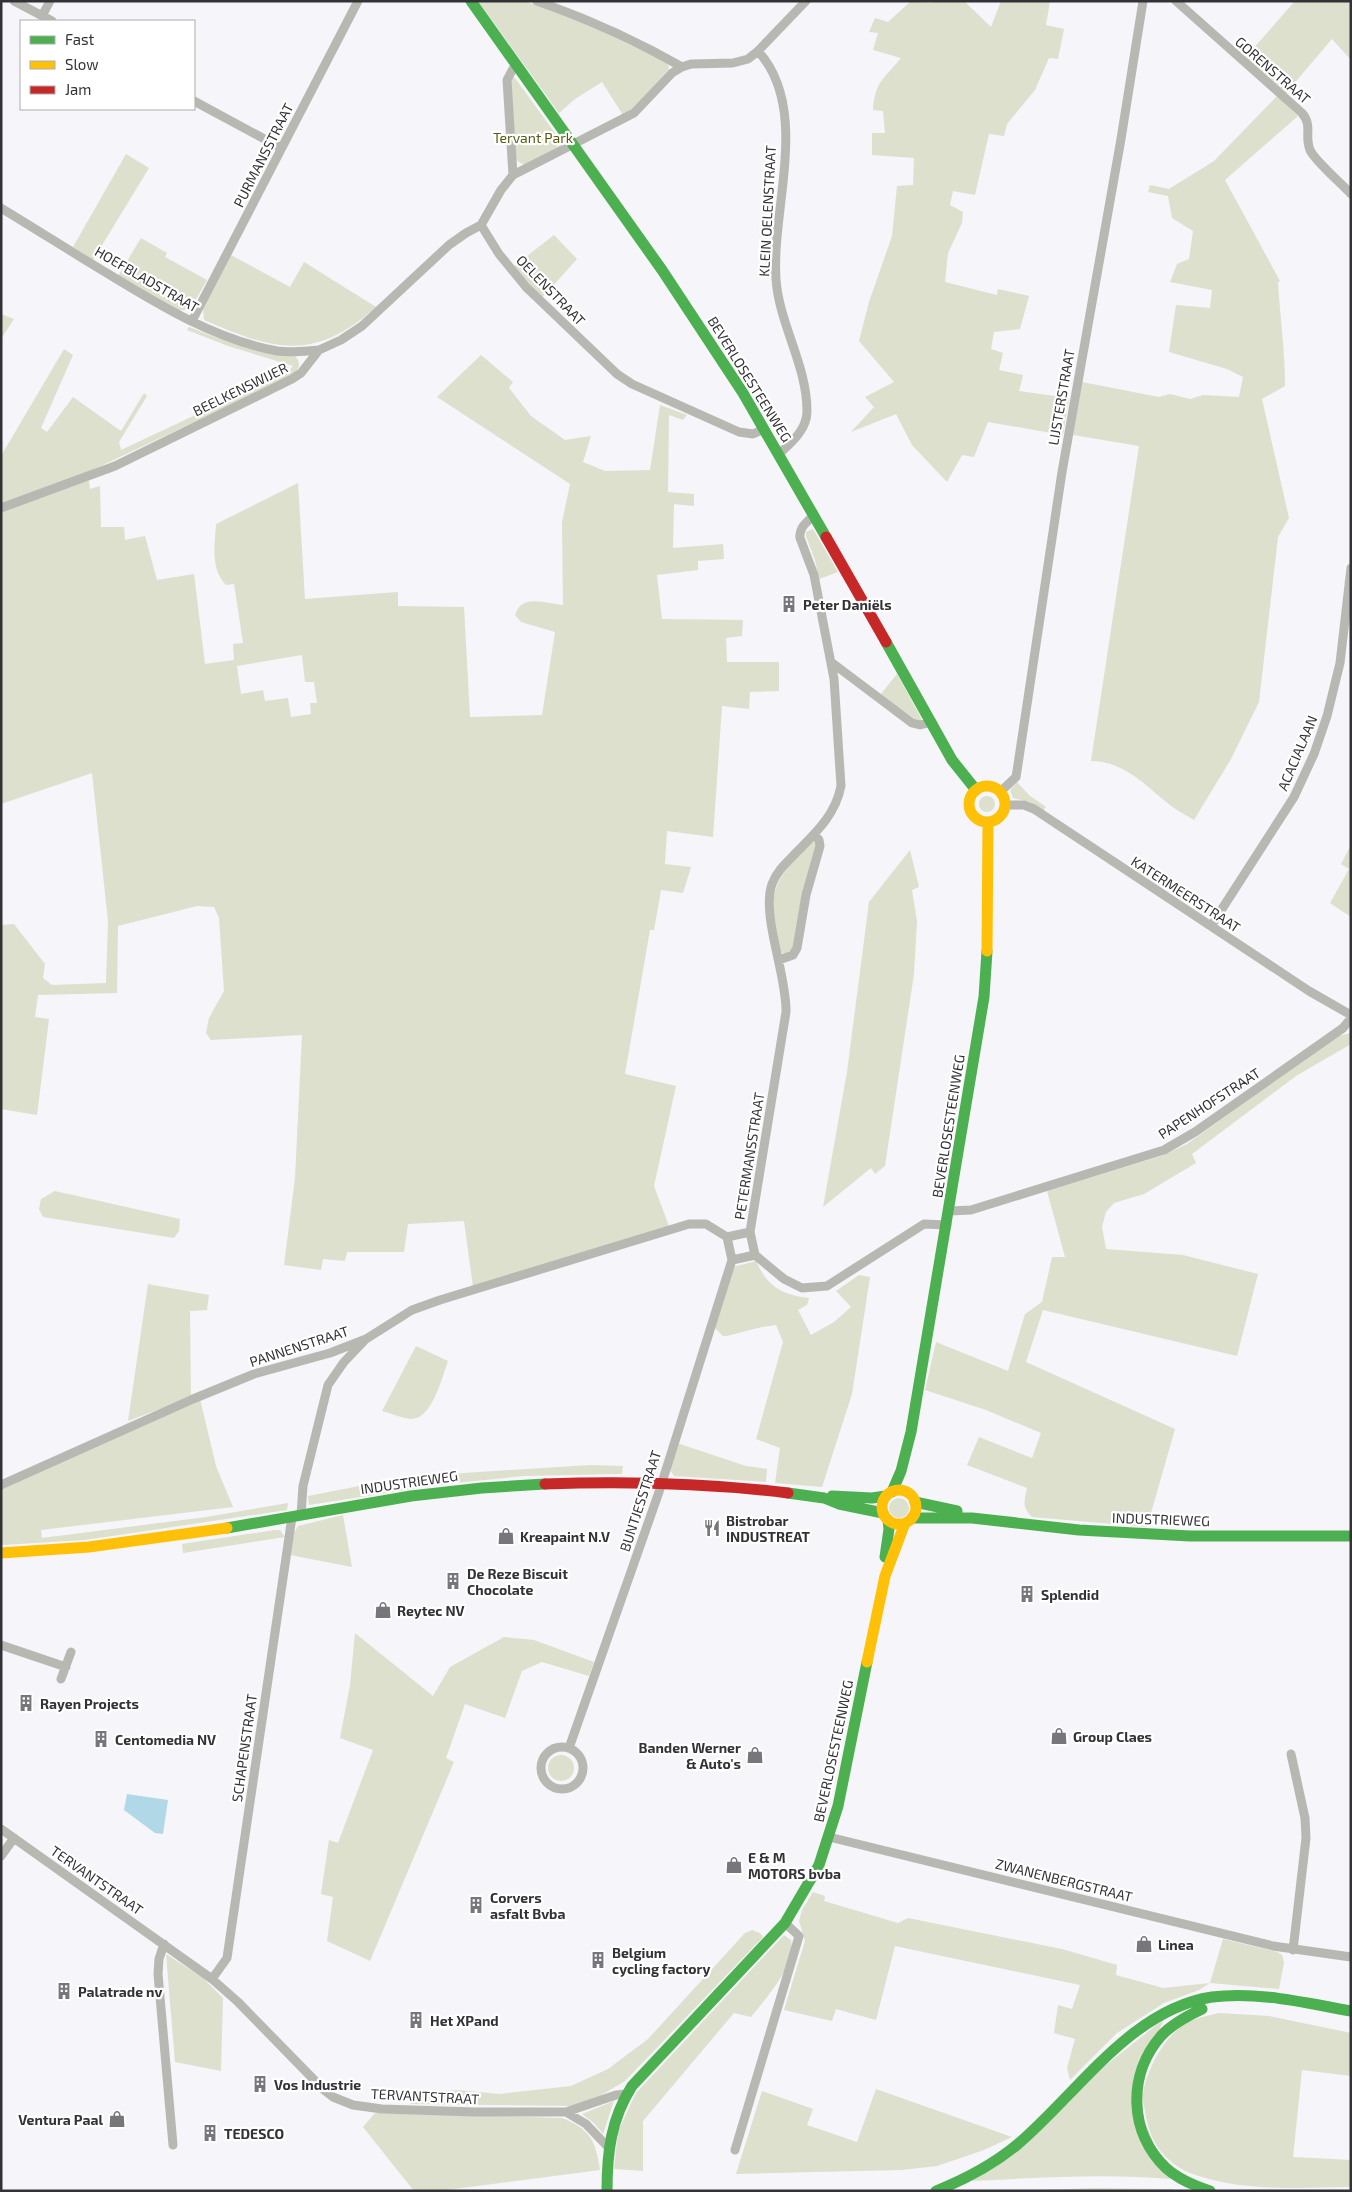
<svg xmlns="http://www.w3.org/2000/svg" width="1352" height="2192" font-family="'Exo 2',sans-serif">
<rect width="100%" height="100%" fill="#f5f5fa"/>
<path fill="#dde0cd" fill-rule="evenodd" d="M478,1H525L574,18L668,63L669,69L633,108L623,115L602,82L575,99L559,113Z
M911,1L931,3L933,1H964L991,27L1001,1H1050L1046,25L1064,29L1058,59L1049,58L1035,90L1007,124L1004,136L989,134L975,195L953,191L950,205L963,212L962,223L948,253L945,282L997,295L998,289L1029,296L1020,329L994,332L991,349L1003,353L999,370L1023,375L1019,391L1069,398L1063,435L988,422L974,457L962,455L947,482L912,445L896,414L851,432L874,407L865,397L894,382L859,341L869,302L892,236L897,186L913,185L914,158L872,155V133H885L883,111L873,110C875,81 884,79 901,58L873,50L878,33L869,32L875,18L888,22Z
M1295,1H1351V60L1332,39L1286,93L1245,58Z
M512,78H515L560,140L557,147L524,165L516,160L511,80Z
M1277,96L1298,116L1225,180L1280,281L1278,282C1280,317 1285,351 1285,386L1262,399L1289,518L1278,537L1259,702L1231,759L1194,820C1186,815 1178,811 1170,805C1146,786 1124,761 1091,761L1139,446L1073,435L1082,382L1159,397L1170,394L1190,399L1203,395L1239,397L1243,377L1227,369L1169,352L1176,305L1210,308L1212,290L1170,282L1177,264L1189,259L1193,231L1172,218L1168,196L1148,192L1150,185L1169,189L1214,161Z
M126,154L149,168L93,260L73,247Z
M554,235L577,259L542,298L513,267Z
M141,238L167,253L165,257L207,280L190,310H178L118,276Z
M229,254L290,287L304,262L376,307C314,362 275,351 204,320L203,308Z
M1,314L14,319L1,339Z
M189,327C224,341 257,353 295,356C309,371 283,379 273,385L88,472L90,489L100,486L101,527H124L125,540L145,536L157,580L194,574L205,664L234,660L233,644L243,643L234,584L226,585C210,568 215,545 216,524L298,483L305,599L398,592V606L464,607L470,717L542,715L555,632L521,622L515,615C522,593 545,604 563,605L562,522L570,484L437,397L481,355L513,382L509,388L531,416L565,440L591,436L583,462L605,471L650,470L660,405L687,415L683,420L669,415L668,492L694,494V506L674,504L673,548L723,544L724,559L698,561V570L657,575L662,619L743,620L742,636L726,638L727,662H779V691L750,692L749,709L722,706L713,837L667,831L665,864L691,867L683,893L661,890L654,930H650L625,1074L676,1086L654,1186L669,1226L473,1287L464,1221L408,1224L404,1252H347L345,1261L323,1259L321,1270L284,1265L295,1178L302,1035L211,1040L206,1033L209,1018L224,991L219,918L214,907L197,906L118,926L117,993L38,995L35,1017L49,1019L37,1115L1,1109V925L14,924L45,964L43,978L52,985L106,983L108,921L92,773L1,804V456L64,349L73,355L41,428L47,432L73,397L121,431L144,393L147,396L119,442L121,450L289,371L293,366L228,346L187,330ZM302,655L305,682H314L317,703H310L311,714L291,717L288,698L265,701L263,690L241,694L237,666Z
M813,529L838,572L819,579L815,560L806,536V532Z
M897,674L921,718V721H917L880,695Z
M1017,782L1029,795L1046,807L1043,811L1030,802L1013,798L1010,790Z
M979 804a8 8 0 1 1 16 0a8 8 0 1 1-16 0Z
M813,840L817,841L794,951L784,954L781,952C768,888 769,887 813,840Z
M1351,845V917L1330,903L1349,869L1341,864Z
M910,850L919,887L912,890L917,921L914,974L885,1166L875,1174L871,1168L823,1207L847,1072L869,902Z
M1351,1033V1044L1296,1076L1192,1154L1196,1163L1144,1194L1114,1203L1106,1212L1102,1227L1106,1249L1183,1255L1258,1274L1237,1356L1043,1310L1026,1362L1175,1429L1147,1527L1032,1517C1022,1507 1024,1502 1027,1488L967,1465L979,1437L1032,1458L1041,1433L986,1410L925,1390L936,1342L1008,1371L1025,1314L1042,1302L1052,1257H1065L1047,1191L1161,1156L1187,1144L1338,1036Z
M55,1191L180,1219L179,1231L174,1238L43,1217L39,1209L41,1199Z
M756,1261C767,1286 782,1295 809,1298L807,1305L798,1310L811,1335L834,1322L851,1307L836,1291L859,1275L870,1277L852,1394L822,1487L775,1483L780,1448L756,1439L783,1342L776,1325L762,1327L727,1336H723L714,1327L733,1267Z
M148,1284L209,1295L207,1310L190,1311L191,1397L128,1421Z
M416,1346L448,1361C442,1378 432,1418 412,1419C403,1419 391,1413 382,1411Z
M200,1399L216,1466L233,1507L41,1530L42,1538L206,1517L288,1503L287,1510L85,1540L1,1545V1489Z
M677,1443L746,1466L767,1469L766,1482L674,1476L670,1470Z
M590,1465L623,1466L622,1474L524,1476L445,1484L309,1505L308,1496L380,1482L464,1473Z
M889 1508a10 10 0 1 1 20 0a10 10 0 1 1-20 0Z
M343,1515L352,1567L290,1555L294,1533L298,1526Z
M275,1530H280L285,1537L183,1553L182,1544Z
M355,1633L433,1696L450,1667L504,1637L534,1640L594,1662L589,1676L542,1662L522,1671L505,1718L465,1704L446,1758L454,1762L370,1961L327,1941L333,1897L321,1894L329,1840L338,1843L373,1750L340,1738L350,1685Z
M548 1768a13 13 0 1 1 26 0a13 13 0 1 1-26 0Z
M813,1892L825,1896L824,1901L898,1923L908,1918L1062,1949L1117,1965L1116,1975L1163,1988L1210,1983L1223,1939L1277,1952L1282,1955L1284,1963L1279,1989L1210,1983L1199,1990L1164,2003L1117,2033L1070,2080L1067,2068L1075,2039L1054,2033L1058,2005L1072,2009L1080,1985L895,1946L876,2020L836,2009L832,2021L784,2010L805,1941L799,1921L802,1910Z
M752,1930L760,1933L763,1937L625,2081L593,2100L574,2106L411,2104L410,2093L459,2090L499,2094L571,2086L608,2069L648,2039L745,1933Z
M784,1935L791,1940C797,1965 765,1999 751,2017L734,2013L643,2121V2171L614,2169L618,2131L636,2093Z
M166,1954L203,1978L223,1998L221,2071L175,2062Z
M1219,2013L1269,2016L1351,2033V2076L1302,2070L1293,2157L1351,2160V2187C1298,2188 1234,2192 1185,2171C1160,2157 1149,2138 1145,2111C1144,2105 1141,2098 1143,2092C1149,2066 1162,2041 1183,2025C1193,2018 1208,2016 1219,2013Z
M1164,2019L1132,2094L1170,2179C1103,2173 1037,2178 971,2181L1106,2065Z
M876,2089L1012,2137L984,2150L937,2166L902,2170L736,2174L762,2091L813,2109L807,2125L857,2142Z
M614,2101L603,2134L594,2123L582,2114Z
M375,2113L562,2118C590,2129 596,2141 600,2170L439,2191H414L363,2127Z
M1095,2188L1173,2189L1175,2191H1012Z"/>
<path fill="#b0d8e6" d="M127,1794L168,1800L163,1834L155,1833L124,1810Z"/>
<g fill="none" stroke-linecap="round" stroke-linejoin="round">
<path stroke="#b8b8b3" stroke-width="9" d="M14,1L52,21
M537,1C588,19 635,40 682,67
M1176,1L1302,113C1313,126 1304,135 1310,150C1314,160 1342,184 1351,194
M42,16L50,1
M758,51C811,110 771,208 776,279C779,324 807,365 807,411C807,430 791,443 779,454
M194,101L281,148
M513,175L507,80L515,65
M1,208C36,229 70,251 105,272C159,305 214,339 277,351C290,353 305,351 319,350
M481,225L501,190L513,175L634,113L672,73L682,67L691,64L733,63L748,59L758,51L806,1
M481,225L499,254L526,287L617,374L632,384L739,432L753,434L764,429
M192,321L358,1
M1,508L115,466L292,379L301,373L319,350L341,340L362,326L449,245L466,233L481,225
M814,515C807,522 799,527 800,538L814,575L834,679L841,786C835,817 813,835 792,857C784,865 776,873 772,884C761,915 787,975 786,1012L750,1232L755,1255L784,1279L802,1288L827,1286L924,1224L947,1225
M831,662L912,723L920,725L932,722
M1000,792L1016,777L1017,771L1062,472L1121,139L1143,1
M1005,805H1024L1034,809L1309,991L1351,1015
M1211,926L1294,797L1314,754L1327,716L1340,663L1351,568
M779,960L793,955L797,948L806,895L820,846L819,840L814,834
M950,1211L971,1210L1164,1150L1195,1132L1343,1028L1351,1018
M727,1237L750,1232
M732,1260L755,1255
M1,1485L193,1399L254,1374L330,1353L366,1339L412,1310L440,1300L689,1224H706L727,1237
M301,1515L303,1486L328,1385L344,1362L364,1341
M1,1645L66,1667
M61,1679L71,1652
M541 1768a21 21 0 1 1 42 0a21 21 0 1 1-42 0Z
M569,1748L659,1492L732,1260L727,1237
M1291,1754L1305,1818L1306,1838L1293,1950
M1,1829L212,1979L238,2002L324,2090L333,2097L353,2105L382,2109L475,2112H566L616,2095L626,2094
M829,1837L1273,1946L1351,1957
M1,1856L14,1838
M164,1944L159,1959L158,1974L173,2145
M212,1979L227,1958L292,1517
M566,2112L586,2124L607,2146
M735,2150L797,1943L799,1936L785,1923"/>
<path stroke="#4caf50" stroke-width="11" d="M471,1L662,270L743,393L826,537
M886,642L952,760L976,790
M892,1492L901,1471L911,1432L984,997L987,951
M788,1493L824,1498L839,1504L883,1513
M832,1496L872,1498L886,1496
M915,1502L957,1511
M912,1518H972L1079,1530L1190,1536H1351
M227,1528L411,1496L482,1488L545,1484
M885,1557L889,1529L888,1520
M1202,2009C1187,2016 1172,2024 1161,2036C1127,2075 1129,2133 1166,2168C1178,2179 1195,2186 1210,2191
M607,2191C607,2152 611,2119 632,2086L785,1923L819,1865L838,1806L867,1662
M936,2191C966,2179 993,2165 1018,2144C1077,2094 1131,2009 1212,1997C1258,1991 1305,2003 1351,2011"/>
<path stroke="#ffc107" stroke-width="11" d="M969 804a18 18 0 1 1 36 0a18 18 0 1 1-36 0Z
M987,951L988,822
M882 1507a17 17 0 1 1 34 0a17 17 0 1 1-34 0Z
M1,1553L89,1547L227,1528
M867,1662L885,1576L905,1523"/>
<path stroke="#c62828" stroke-width="11" d="M826,537L886,642
M545,1484C626,1481 707,1483 788,1493"/>
</g>
<defs>
<g id="building-bare" transform="scale(1.35)"><path d="M-4-6H4V6H1V3H-1V6H-4ZM-2.5-4.3h1.7v1.8h-1.7ZM.8-4.3h1.7v1.8H.8ZM-2.5-1h1.7V.8h-1.7ZM.8-1h1.7V.8H.8Z" fill="#77767b" stroke="#fff" stroke-width="2.5" paint-order="stroke"/></g>
<g id="restaurant-bare" transform="scale(1.35)"><path d="M-5-6h1v4h1v-4h1v4h1v-4h1v5L-1.5 .5V6h-2V.5L-5-1ZM5-6V6H3V1.5H1.5Q1.5-4 5-6Z" fill="#77767b" stroke="#fff" stroke-width="2.5" paint-order="stroke"/></g>
<g id="shop-bare" transform="scale(1.35)"><path d="M-5-2.5h2.3a2.7 3.5 0 0 1 5.4 0H5L5.5 6h-11ZM-1.5-2.5h3a1.5 2.3 0 0 0-3 0Z" fill="#77767b" stroke="#fff" stroke-width="2.5" paint-order="stroke"/></g>
</defs>
<g fill-rule="evenodd">
<use href="#building-bare" x="789" y="604"/>
<use href="#restaurant-bare" x="712" y="1528"/>
<use href="#shop-bare" x="506" y="1536"/>
<use href="#building-bare" x="453" y="1581"/>
<use href="#building-bare" x="1027" y="1594"/>
<use href="#shop-bare" x="383" y="1610"/>
<use href="#building-bare" x="26" y="1703"/>
<use href="#shop-bare" x="1059" y="1736"/>
<use href="#building-bare" x="101" y="1739"/>
<use href="#shop-bare" x="755" y="1755"/>
<use href="#shop-bare" x="734" y="1865"/>
<use href="#building-bare" x="476" y="1905"/>
<use href="#shop-bare" x="1144" y="1944"/>
<use href="#building-bare" x="598" y="1960"/>
<use href="#building-bare" x="64" y="1991"/>
<use href="#building-bare" x="416" y="2020"/>
<use href="#building-bare" x="260" y="2084"/>
<use href="#shop-bare" x="117" y="2119"/>
<use href="#building-bare" x="210" y="2133"/>
</g>
<g text-anchor="middle" dominant-baseline="central" stroke-width="4.5" stroke-linejoin="round" paint-order="stroke">
<g font-size="14" fill="#333236" stroke="#fff">
<text transform="translate(1273 70) rotate(41)">GORENSTRAAT</text>
<text transform="translate(263 155) rotate(-63)">PURMANSSTRAAT</text>
<text transform="translate(767 211) rotate(-87)">KLEIN OELENSTRAAT</text>
<text transform="translate(147 279) rotate(30)">HOEFBLADSTRAAT</text>
<text transform="translate(551 290) rotate(46)">OELENSTRAAT</text>
<text transform="translate(750 379) rotate(58)">BEVERLOSESTEENWEG</text>
<text transform="translate(240 389) rotate(-26)">BEELKENSWIJER</text>
<text transform="translate(1061 397) rotate(-80)">LIJSTERSTRAAT</text>
<text transform="translate(1297 753) rotate(-67)">ACACIALAAN</text>
<text transform="translate(1186 894) rotate(33)">KATERMEERSTRAAT</text>
<text transform="translate(1209 1103) rotate(-33)">PAPENHOFSTRAAT</text>
<text transform="translate(948 1126) rotate(-81)">BEVERLOSESTEENWEG</text>
<text transform="translate(749 1156) rotate(-81)">PETERMANSSTRAAT</text>
<text transform="translate(299 1346) rotate(-18)">PANNENSTRAAT</text>
<text transform="translate(409 1482) rotate(-8)">INDUSTRIEWEG</text>
<text transform="translate(640 1501) rotate(-72)">BUNTJESSTRAAT</text>
<text transform="translate(1161 1519) rotate(2)">INDUSTRIEWEG</text>
<text transform="translate(244 1748) rotate(-82)">SCHAPENSTRAAT</text>
<text transform="translate(833 1751) rotate(-78)">BEVERLOSESTEENWEG</text>
<text transform="translate(97 1880) rotate(35)">TERVANTSTRAAT</text>
<text transform="translate(1064 1880) rotate(14)">ZWANENBERGSTRAAT</text>
<text transform="translate(425 2096) rotate(3)">TERVANTSTRAAT</text>
</g>
<g font-size="14" fill="#555b0f" stroke="#fff">
<text x="533" y="137">Tervant Park</text>
</g>
<g font-size="14" font-weight="bold" fill="#333236" stroke="#fff" text-anchor="start">
<text x="803" y="604">Peter Daniëls</text>
<text x="726" y="1520">Bistrobar<tspan x="726" dy="16">INDUSTREAT</tspan></text>
<text x="520" y="1536">Kreapaint N.V</text>
<text x="467" y="1573">De Reze Biscuit<tspan x="467" dy="16">Chocolate</tspan></text>
<text x="1041" y="1594">Splendid</text>
<text x="397" y="1610">Reytec NV</text>
<text x="40" y="1703">Rayen Projects</text>
<text x="1073" y="1736">Group Claes</text>
<text x="115" y="1739">Centomedia NV</text>
<text x="741" y="1747" text-anchor="end">Banden Werner<tspan x="741" dy="16">&amp; Auto's</tspan></text>
<text x="748" y="1857">E &amp; M<tspan x="748" dy="16">MOTORS bvba</tspan></text>
<text x="490" y="1897">Corvers<tspan x="490" dy="16">asfalt Bvba</tspan></text>
<text x="1158" y="1944">Linea</text>
<text x="612" y="1952">Belgium<tspan x="612" dy="16">cycling factory</tspan></text>
<text x="78" y="1991">Palatrade nv</text>
<text x="430" y="2020">Het XPand</text>
<text x="274" y="2084">Vos Industrie</text>
<text x="103" y="2119" text-anchor="end">Ventura Paal</text>
<text x="224" y="2133">TEDESCO</text>
</g>
</g>
<rect width="1352" height="2192" fill="none" stroke="#333236" stroke-width="5"/>
<rect x="20" y="20" width="175" height="90" fill="#ffffff" stroke="#adadaf"/>
<rect x="30" y="36" width="25" height="8" fill="#4caf50" stroke="#adadaf"/>
<text x="65" y="45" font-size="15" fill="#333236">Fast</text>
<rect x="30" y="61" width="25" height="8" fill="#ffc107" stroke="#adadaf"/>
<text x="65" y="70" font-size="15" fill="#333236">Slow</text>
<rect x="30" y="86" width="25" height="8" fill="#c62828" stroke="#adadaf"/>
<text x="65" y="95" font-size="15" fill="#333236">Jam</text>
</svg>
